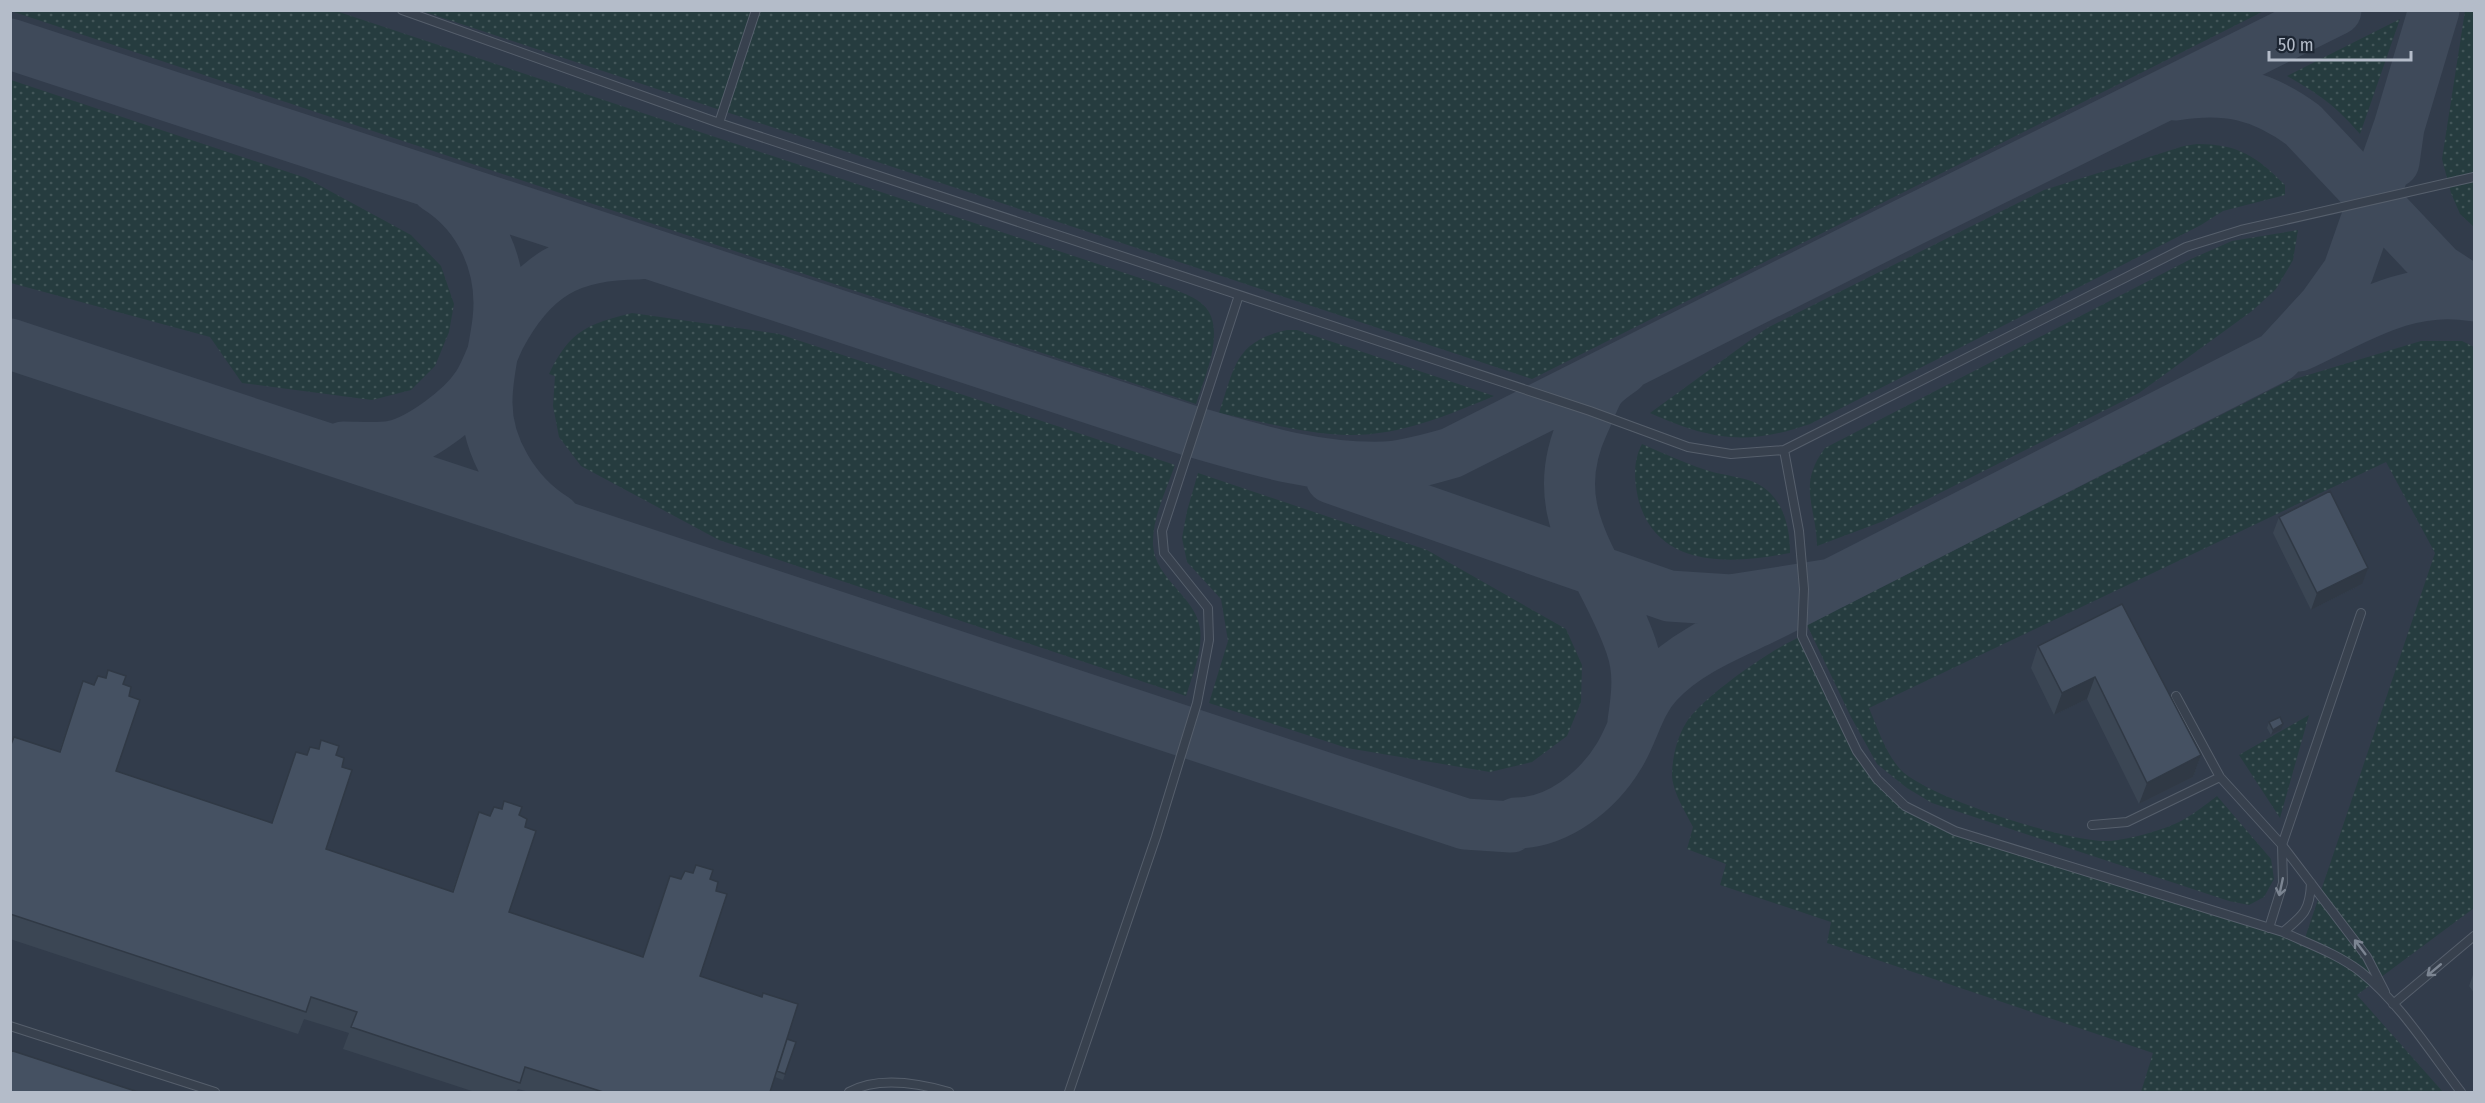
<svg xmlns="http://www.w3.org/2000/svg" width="2485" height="1103" font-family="'Fira Sans Condensed',sans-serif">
<defs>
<pattern id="grass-dots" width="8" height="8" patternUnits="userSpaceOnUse" patternTransform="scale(1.5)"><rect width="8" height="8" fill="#263c3f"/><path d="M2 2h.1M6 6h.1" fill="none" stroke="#435659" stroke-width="1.8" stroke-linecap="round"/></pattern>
</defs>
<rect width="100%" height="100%" fill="#242f3e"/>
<path fill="#323c4b" d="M10,11H2474V1092H11Z"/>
<path fill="url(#grass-dots)" d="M11,11H336L1170,288C1183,293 1202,299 1209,312C1223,337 1204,379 1196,404Z
M422,11H2264L1532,379Z
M2465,11H2474V227L2460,214L2451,193L2442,159Z
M2400,19L2360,134C2336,106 2319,94 2287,76Z
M11,80L306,178L411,235L441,266L454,304L449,332L435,366L411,390L372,400L242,383L210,337L11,283Z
M2197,144C2239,144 2257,157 2285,185V195L2223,211L2201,225L1810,424C1746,446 1711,440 1650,413L1767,328L2044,190L2184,146Z
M2298,230L2293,260L2276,289L2252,311L2139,393L1918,504L1881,522L1817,546C1816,504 1797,486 1825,448L2191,259L2232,241Z
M632,313L779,334L1175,465C1166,491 1152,518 1153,545C1155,580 1196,596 1200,629C1203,650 1192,676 1186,696L719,540L581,466L559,437L553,406L555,376L549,374C570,330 588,324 632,313Z
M1287,330H1297L1494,396C1446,416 1399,436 1347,435C1304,434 1260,421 1219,413C1235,367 1234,342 1287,330Z
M2421,341H2462L2474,347V908L2357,995L2443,1092H2141L2153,1053L1827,943L1831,922L1720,885L1726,864L1687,849L1693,827C1685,811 1671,790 1672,772C1673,756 1677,737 1686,723C1702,697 1773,648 1802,636L1857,751L1905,806L1955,831L2304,941L2435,553L2386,462L1869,708C1878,729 1885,752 1900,769C1925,797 2070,843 2109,841C2127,840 2163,830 2179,822C2193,815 2205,805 2217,796L2271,859L2274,879L2264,897L2249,905L2229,901L1932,803L1907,788L1877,764L1851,717L1807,625L2288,381Z
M1642,444C1663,453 1684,463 1706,470C1721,475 1737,476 1751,481C1781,492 1790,523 1790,553C1733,564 1656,570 1638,498C1634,479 1633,461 1642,444Z
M1198,473L1427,550L1566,629L1582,665L1581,702L1567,736L1532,762L1490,772L1347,748L1209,703L1228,641L1221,599L1187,562L1182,538L1187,511Z
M2309,715L2280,818L2239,755Z"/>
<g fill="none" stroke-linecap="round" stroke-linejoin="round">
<path stroke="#3f4a5a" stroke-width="51" d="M10,44L1194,432C1256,450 1318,469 1384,467C1407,466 1429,459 1451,453L1907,223L2336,10
M2175,95C2226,87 2261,94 2303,125L2439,269L2474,292
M2394,162L2399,127L2434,10
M436,187C481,215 504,267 498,320C495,347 487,373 487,401C486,447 516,495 555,519
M10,344L1465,824L1511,827L1516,823C1558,823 1598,791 1619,756C1634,732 1638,704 1658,683C1685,653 1727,636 1763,619C1786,608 1809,596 1832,584
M2299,346C2357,319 2408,284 2474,296
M1623,369C1615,375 1604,382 1599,390C1593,400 1589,413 1584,423C1541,515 1604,565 1631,646C1640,671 1637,696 1633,722
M343,447C359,447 377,449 393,446C420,440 462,409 477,386C485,375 493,351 500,337C533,275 570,254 639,254
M1331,478L1669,596L1731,600L1832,584L2277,357L2323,307L2348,272L2399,127"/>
<g stroke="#565f6c" stroke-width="10">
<path id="service" d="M402,10L719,123L1590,411L1688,447L1731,454L1784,450L2186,247L2241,230L2474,177
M719,123L756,10
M1784,450L1799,531L1804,589L1802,636L1857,751L1877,779L1905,806L1955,831L2283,932C2309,944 2338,954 2361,972C2400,1003 2431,1053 2461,1092
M2176,696L2220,777L2282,845L2367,957L2385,992
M2092,825L2127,822L2220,777
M2269,928L2283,883L2282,845L2361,613
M2283,932C2304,915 2310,910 2311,883
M2393,1004L2474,936
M10,1026L215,1092
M849,1092C878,1076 918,1083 949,1092
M1069,1092L1156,837L1197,703L1209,640L1208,608L1164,553L1162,531L1239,295"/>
</g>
<use href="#service" stroke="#38414e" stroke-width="8"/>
</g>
<path fill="#3b4654" d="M2279,517L2362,584L2311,610L2273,533Z
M2122,604L2201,755L2193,777L2139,804L2087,699L2054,715L2031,668L2038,646Z
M83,681L94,685L123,684L116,771L272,823L296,752L307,755H336L326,849L452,892L479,812L490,816L519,815L509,912L643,957L670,876L681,879H710L716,891L700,976L787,1039L796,1042L783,1080L775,1077L770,1092H529L518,1089L516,1092H475L343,1049L349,1033L304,1019L298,1034L10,939V746L59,752Z
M2269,722L2281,730L2271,735L2267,728Z
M2475,969V994L2469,986Z"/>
<path fill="#303945" d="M2368,568L2362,584L2311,610L2317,593Z
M2095,677L2087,699L2054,715L2062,693Z
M2283,724L2281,730L2271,735L2273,730Z
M2201,755L2193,777L2139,804L2147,783Z"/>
<path fill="#455162" stroke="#303945" stroke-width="1.5" d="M2330,491L2368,568L2317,593L2279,517Z
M2122,604L2201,755L2147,783L2095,677L2062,693L2038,646Z
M108,670L126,676L123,684L131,687L129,696L140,700L116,771L272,823L296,752L307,755L310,747L319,749L321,740L339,746L336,755L344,758L342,767L352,770L326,849L453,892L479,812L490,816L494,807L502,809L504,801L522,807L519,815L527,819L525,827L536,831L509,912L643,957L670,876L681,879L685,871L693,873L696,865L713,870L710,879L718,882L716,891L727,894L700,976L762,997L763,993L798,1004L770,1092H603L525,1067L520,1083L351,1027L357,1012L311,997L306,1012L10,914V747L14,737L60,752L83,681L94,685L98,676L106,678Z
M2280,717L2283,724L2273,730L2269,722Z
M787,1039L796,1042L785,1074L777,1071Z
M10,1050L138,1092H10Z"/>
<defs><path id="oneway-shaft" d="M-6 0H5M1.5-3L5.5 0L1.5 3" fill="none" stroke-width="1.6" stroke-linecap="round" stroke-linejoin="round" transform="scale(1.5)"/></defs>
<g stroke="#7c8592">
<use href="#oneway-shaft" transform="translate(2281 887) rotate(102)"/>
<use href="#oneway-shaft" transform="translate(2360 947) rotate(-127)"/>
<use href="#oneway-shaft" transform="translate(2434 970) rotate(140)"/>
</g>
<rect width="2485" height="1103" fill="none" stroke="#b4bcc9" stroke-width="24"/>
<path d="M2269 51v9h142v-9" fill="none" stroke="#b4bcc9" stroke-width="3"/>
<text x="2278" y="51" font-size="18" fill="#b4bcc9" stroke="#1d2633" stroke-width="4.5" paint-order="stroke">50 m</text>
</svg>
